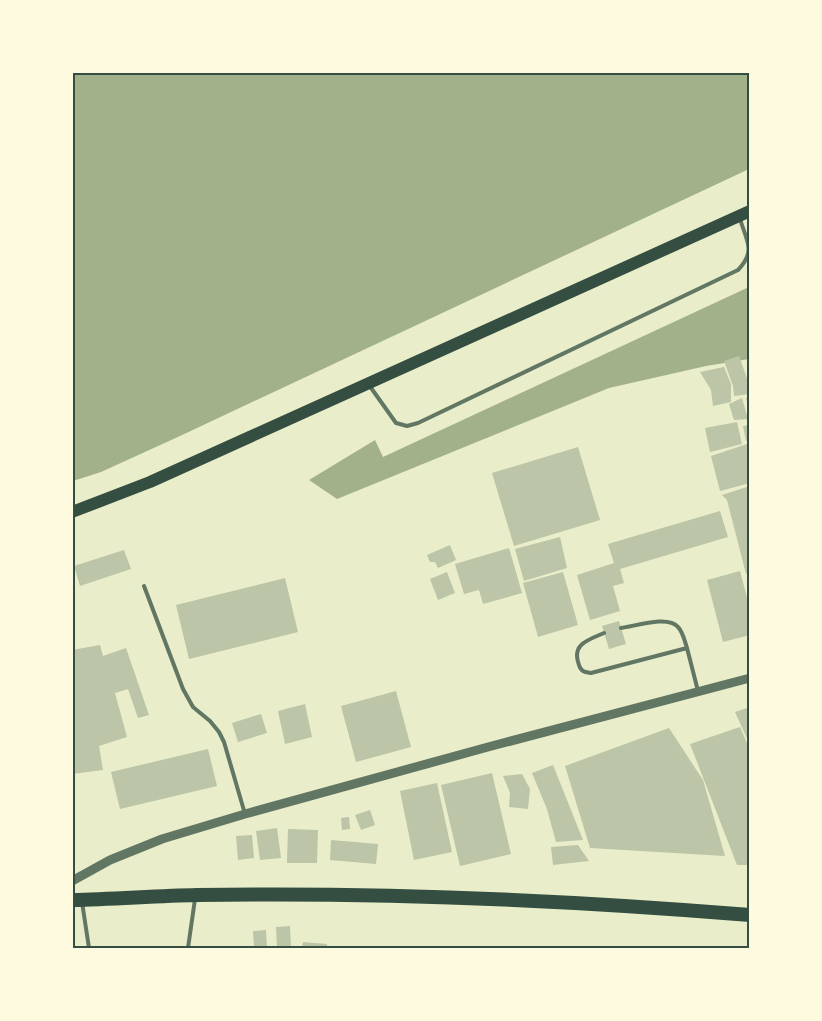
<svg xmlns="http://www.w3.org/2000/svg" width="822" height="1021" font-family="'Libre Baskerville',serif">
<rect width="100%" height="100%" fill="#e9edc9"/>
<path fill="#a3b18a" d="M73,72L749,73V169L180,436L101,472L73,481Z
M749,287V359L706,366L609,388L337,499L309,480L375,440L383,457Z"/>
<path fill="#bcc5a7" d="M739,356L748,381L750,394L734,396L733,386L724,361Z
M724,367L731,384V402L713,406L711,390L700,372Z
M750,397V411H749L746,398Z
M742,398L748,419L734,420L729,404Z
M737,422L742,444L710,452L705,428Z
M750,425V440L746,441L743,426Z
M750,443V483L720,491L711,456Z
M578,447L600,520L514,546L492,473Z
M750,486V573L746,574L727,500L722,495Z
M720,511L728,537L620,569L624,583L613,586L620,611L590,620L577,575L614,563L608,544Z
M560,537L567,568L524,581L515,549Z
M450,545L456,560L438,568L435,562H430L427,555Z
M509,548L522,593L483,604L479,590L464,594L455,564Z
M124,550L131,569L80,586L74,566Z
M740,571L750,609V635L723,642L707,580Z
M447,572L455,593L438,600L430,579Z
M563,572L578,625L538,637L523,583Z
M285,578L298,632L189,659L176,605Z
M619,621L626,644L609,649L602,626Z
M100,645L103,656L126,648L149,715L138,718L128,689L115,693L127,737L99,746L103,770L72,774V650Z
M396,691L411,747L356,762L341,706Z
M305,704L312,737L285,744L278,711Z
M750,707V745L735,712Z
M261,714L267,733L238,742L232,723Z
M740,727L750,750V865H737L690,744Z
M669,728L703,780L725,856L590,848L565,766Z
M208,749L217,786L120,809L111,772Z
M553,765L583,840L556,842L547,809L532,773Z
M492,773L511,854L460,866L441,785Z
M522,774L530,789L528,809L509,807L510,793L503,776Z
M437,783L452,852L414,860L400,791Z
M370,810L375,825L361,830L355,815Z
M349,817L350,829L342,830L341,818Z
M277,828L281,858L260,860L256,831Z
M288,829L318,830L317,863H287Z
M252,835L254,858L238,860L236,836Z
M331,840L378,844L376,864L330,860Z
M578,845L589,861L553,865L551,847Z
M290,926L291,948H277L276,927Z
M266,930L267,948H254L253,931Z
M303,942L327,944V948H302Z"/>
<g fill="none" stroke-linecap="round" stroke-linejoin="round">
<path stroke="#617663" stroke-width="4" d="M369,385L396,423L407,426L418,423L738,270C756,251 747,242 740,219
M144,586L183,689L193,707L210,721L219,732L224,742L245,814
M604,633C588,640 571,644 579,665C581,672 585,672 591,673L687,648C685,642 683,632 678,627C668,615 636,626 621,628
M687,648L698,691
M82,902L89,948
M188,948L195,899"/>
<path stroke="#617663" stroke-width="9" d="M72,881L110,860L162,839L245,814L488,747L750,678"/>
<path stroke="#344e41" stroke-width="12" d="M72,512L150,482L750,211"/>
<path stroke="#344e41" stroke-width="14" d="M72,900C114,899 156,896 197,895C381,892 566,900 750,915"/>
</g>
<rect width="822" height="1021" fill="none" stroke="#fefae0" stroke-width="148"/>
<rect x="74" y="74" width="674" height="873" fill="none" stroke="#344e41" stroke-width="2"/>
</svg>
